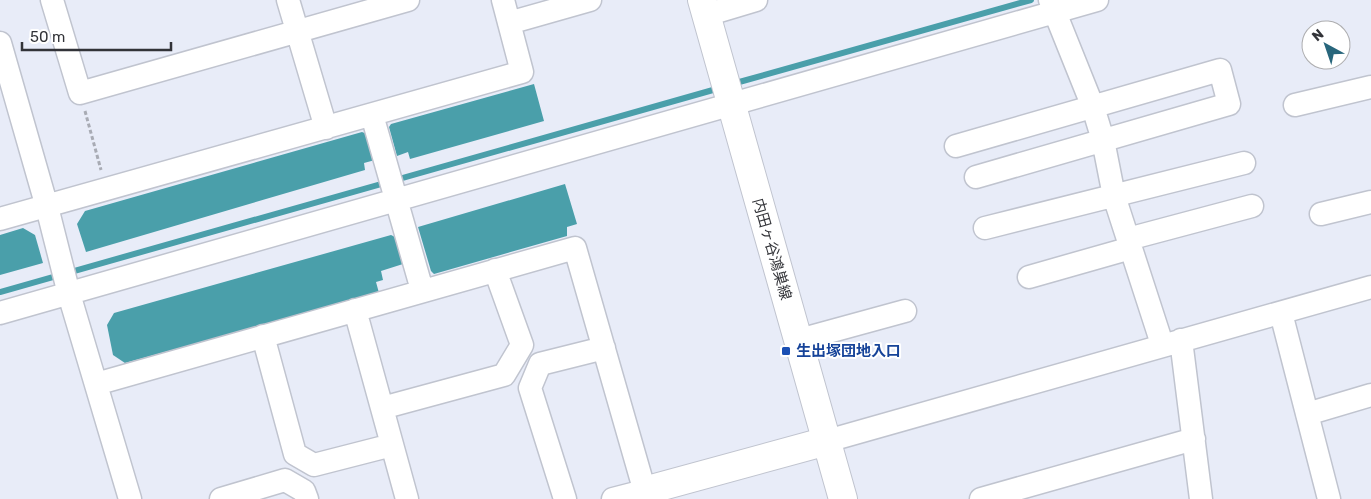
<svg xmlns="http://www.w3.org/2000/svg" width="1371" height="499" font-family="Rubik,'Noto Sans JP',sans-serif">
<rect width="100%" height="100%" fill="#e8ecf8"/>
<path fill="#4a9faa" d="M534,84L544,121L410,159L408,152L397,156L389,127L391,124Z
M362,132L367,134L375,160L364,163L365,170L86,252L77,224L85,211Z
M565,184L577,224L567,227V236L434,274L431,271L418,227Z
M23,228L35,235L43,263L0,275V235Z
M391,235L395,237L403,264L381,271L383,280L376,282L379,293L125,363L113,355L107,325L114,313Z"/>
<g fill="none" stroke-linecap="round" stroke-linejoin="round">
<path stroke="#4a9faa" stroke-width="6" d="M732,84L1031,0
M0,292L720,88"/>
<g stroke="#c0c4cf" stroke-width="25">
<path id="minor" d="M52,0L80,93L408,0
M288,0L326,128
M1050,0L1093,107L1103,140L1114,196L1162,344
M706,15L756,0
M509,23L590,0
M0,43L47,207L69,294L130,499
M1295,105L1371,87
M372,115L422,290
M956,146L1220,70L1229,104L976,177
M1321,214L1371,202
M0,219L522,72L503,0
M985,228L1244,163
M1128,239L1252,206
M1029,277L1131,248
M355,310L407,499
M0,313L1097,0
M1281,313L1329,499
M263,336L295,454L314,465L392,445
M799,340L905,311
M1181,340L1201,499
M96,384L575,248L647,499
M382,408L504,375L522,345L495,270
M1307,414L1371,395
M827,441L1371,287
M221,499L285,480L304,491L307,499
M565,499L530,388L540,364L604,348
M613,499L644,491
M981,499L1194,439"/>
</g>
<g stroke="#c0c4cf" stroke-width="30">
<path id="tertiary" d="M644,491L827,441"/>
</g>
<g stroke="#c0c4cf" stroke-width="30">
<path id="secondary" d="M702,0L843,499"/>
</g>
<path stroke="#a8abb4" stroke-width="3" stroke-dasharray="4 2.5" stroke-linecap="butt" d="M85,111L101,170"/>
<use href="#minor" stroke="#fff" stroke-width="22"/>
<use href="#tertiary" stroke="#fff" stroke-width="28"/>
<use href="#secondary" stroke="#fff" stroke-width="28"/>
</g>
<rect fill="#1a4fb4" stroke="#fff" stroke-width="2" x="781" y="346" width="10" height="10" rx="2.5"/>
<g text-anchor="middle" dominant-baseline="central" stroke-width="4" stroke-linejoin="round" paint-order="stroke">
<g font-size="15" fill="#323338" stroke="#fff">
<text transform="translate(772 249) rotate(74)">内田ヶ谷鴻巣線</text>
</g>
<g font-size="15" font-weight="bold" fill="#164399" stroke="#fff" text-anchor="start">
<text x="796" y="351">生出塚団地入口</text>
</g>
</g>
<g transform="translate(1326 45) rotate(320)"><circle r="24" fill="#ffffff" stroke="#adadaf"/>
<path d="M0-4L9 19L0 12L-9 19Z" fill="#28667c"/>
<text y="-8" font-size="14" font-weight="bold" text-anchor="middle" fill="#323338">N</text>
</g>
<path d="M22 42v8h149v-8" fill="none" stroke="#323338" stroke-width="2.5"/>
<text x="30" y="42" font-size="15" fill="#323338" stroke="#ffffff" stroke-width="4" paint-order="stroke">50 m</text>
</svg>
